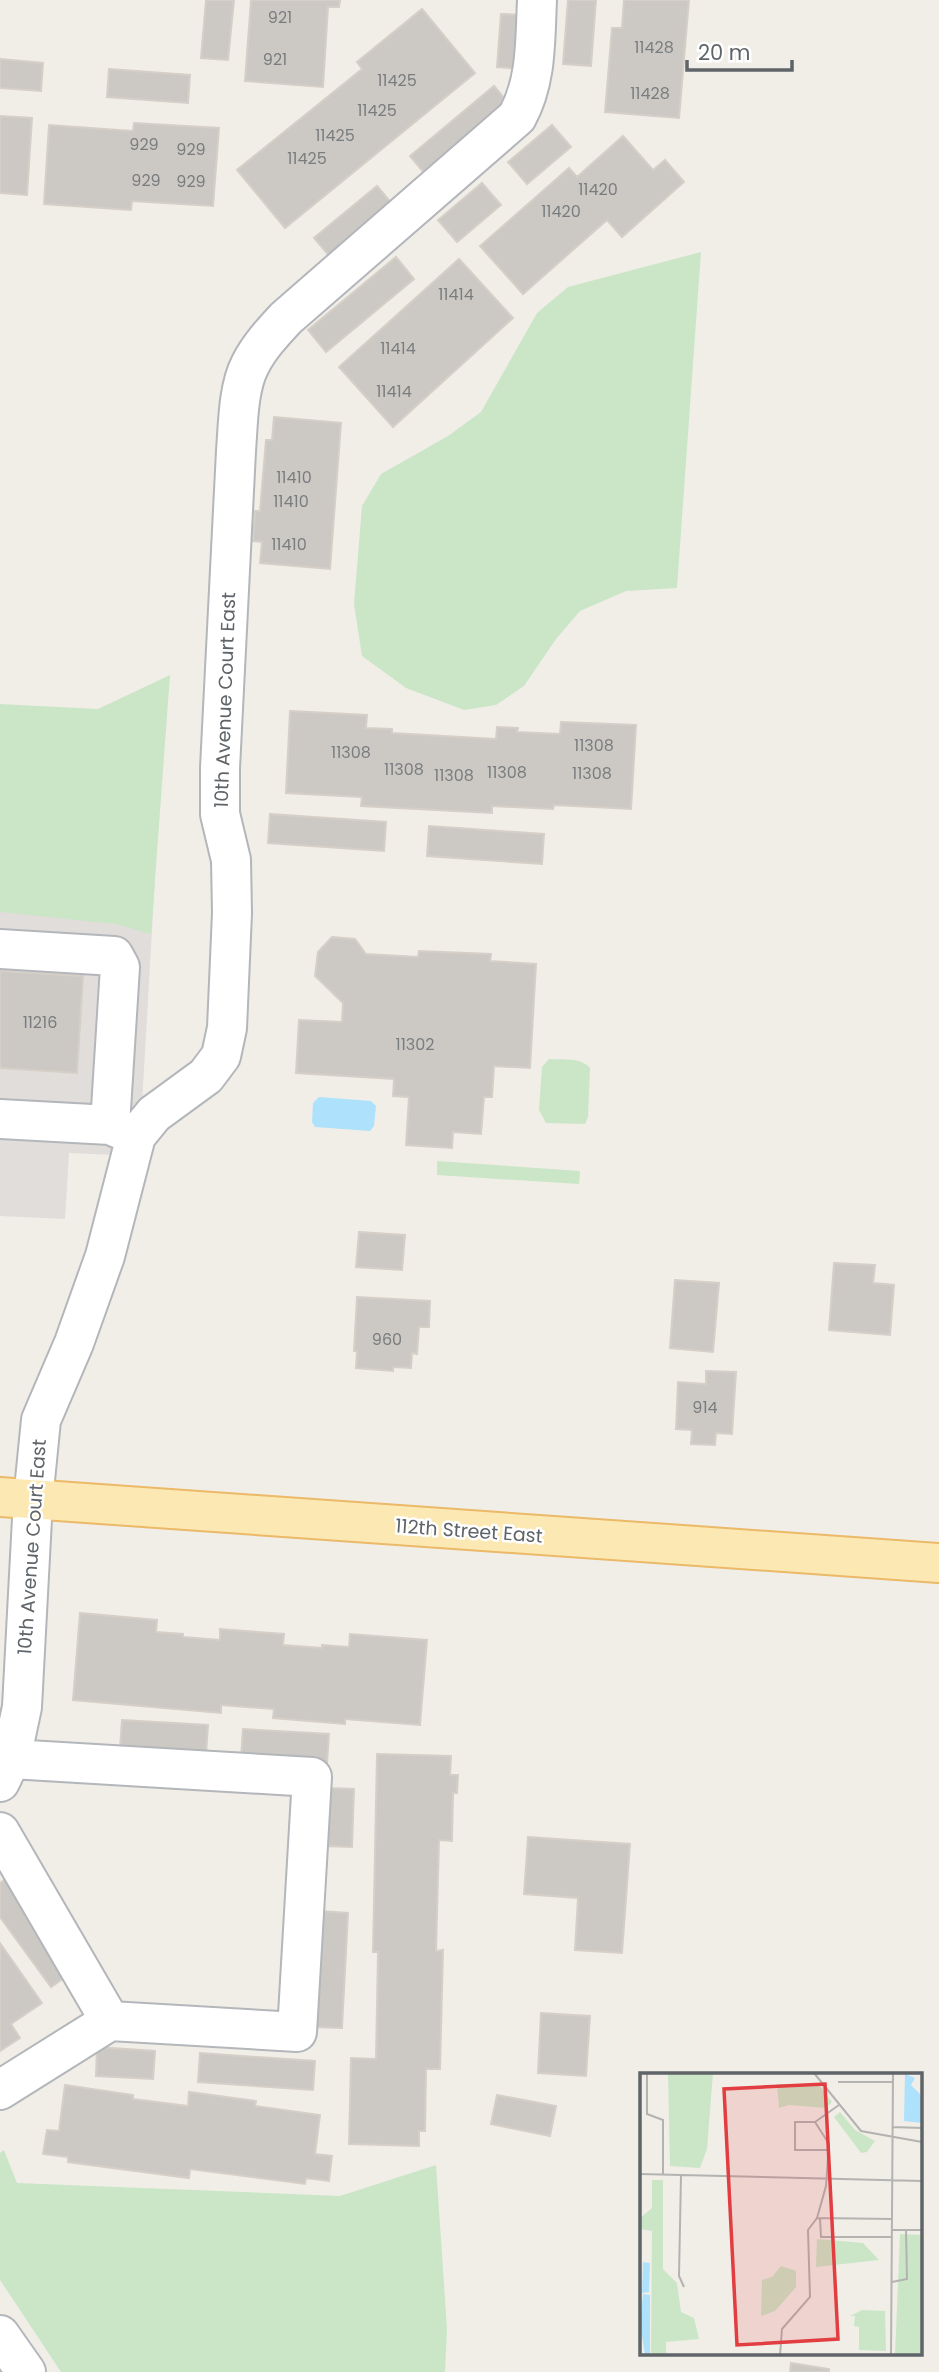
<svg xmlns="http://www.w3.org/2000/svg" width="939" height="2372" font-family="Poppins,sans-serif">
<rect width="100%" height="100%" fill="#f1eee8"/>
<path fill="#e0ddda" d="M0,869L155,878L139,1156L69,1153L65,1219L0,1216Z"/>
<path fill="#cae6c7" d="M701,252L677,588L626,591L580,611L556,639L524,686L496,705L464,710L406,688L362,656L354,604L362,506L381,474L448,436L481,412L537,313L568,287Z
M170,675L151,934L116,924L0,912V704L98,709Z
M549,1059C563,1060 581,1057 590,1068L588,1117L585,1124L546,1123L539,1110L542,1067Z
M437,1161L580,1171L579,1184L437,1175Z
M4,2150L17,2183L340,2196L436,2165L447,2329L445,2372H61L0,2280V2153Z"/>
<path fill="#aee1fb" d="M319,1097L371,1101L376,1106L374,1126L370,1131L315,1127L312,1122L313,1103Z"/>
<path fill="#ccc9c5" stroke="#d5cfc7" stroke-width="2" d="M206,0H234L228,60L201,58Z
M251,0H340L339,7H328L323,87L245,81Z
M568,0H596L591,66L563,64Z
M624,0H689L679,118L605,112L612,28H622Z
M422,9L475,73L285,228L237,170L362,69L357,62Z
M501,14L525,15L521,69L497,67Z
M0,59L43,63L41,91L0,88Z
M109,69L190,75L188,103L107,97Z
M494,86L510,105L426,175L410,156Z
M0,116L32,118L27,195L0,193Z
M134,123L219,128L213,206L132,201L131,210L44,204L49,125L133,131Z
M552,125L571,147L527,184L508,162Z
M623,136L653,170L665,160L684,182L622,237L607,220L523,294L480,246L569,168L577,177Z
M482,183L501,205L457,242L438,220Z
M377,186L393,205L331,258L314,238Z
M396,257L414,279L326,352L308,330Z
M459,259L513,318L393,427L339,367Z
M274,417L341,423L330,569L260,563L262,542L253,541L255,511H260L266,440H272Z
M290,711L367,715L366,728L392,729V733L496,739L497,727L518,728L517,732L560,734L561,722L636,725L631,809L554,805L553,809L492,806V813L361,806L362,797L286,793Z
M270,814L386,822L384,851L268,843Z
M429,826L544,834L542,864L427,856Z
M332,937L355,939L366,954L418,957L419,951L491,954L490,961L536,964L530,1068L494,1066L492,1097H484L481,1134L453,1132L452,1148L406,1145L409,1097L393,1096L394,1079L296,1073L299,1020L342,1022L343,1003L315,976L318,952Z
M0,971L83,976L77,1073L0,1068Z
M359,1232L405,1235L402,1270L356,1267Z
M834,1263L875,1265L873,1283L894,1285L890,1335L829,1330Z
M675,1280L719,1283L713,1352L670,1348Z
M357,1297L430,1301L429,1327H419L417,1354L412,1353L411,1368L393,1367V1371L356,1368L357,1351H354Z
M706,1371L736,1372L732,1434L716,1433L715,1445L691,1444L692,1430L676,1429L678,1382L706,1384Z
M80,1613L157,1620L156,1632L183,1634V1637L220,1640V1629L284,1634L283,1645L322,1648V1645L349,1647L350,1634L427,1640L420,1725L345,1719V1724L273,1718L274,1709L221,1705V1713L73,1700Z
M122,1720L208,1725L206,1754L120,1748Z
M243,1729L329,1734L327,1763L241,1757Z
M377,1754L451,1756L450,1775H458L457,1793H453L452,1841L439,1840L436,1951L443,1950L440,2069H426L425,2131H419V2146L349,2144L351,2058L376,2059L378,1952H373Z
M326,1788L354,1789L352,1847L323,1846Z
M528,1837L630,1844L622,1953L575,1950L578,1898L524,1894Z
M7,1878L74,1971L51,1987L0,1917V1883Z
M320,1911L348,1913L342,2028L313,2027Z
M0,1943L42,2003L11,2024L20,2038L0,2051Z
M541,2013L590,2016L586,2076L538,2073Z
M97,2047L155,2051L153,2079L96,2076Z
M200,2053L315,2061L313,2090L198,2082Z
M65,2085L133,2095V2099L188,2106L189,2092L256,2101L255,2106L320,2115L315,2154L332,2156L329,2181L306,2178L305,2184L190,2169L189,2178L68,2162V2157L43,2154L47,2130L59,2131Z
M497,2095L556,2106L550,2136L491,2124Z
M791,2363L829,2369V2372H790Z"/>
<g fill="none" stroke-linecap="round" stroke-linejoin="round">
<g stroke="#b3b6ba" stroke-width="42">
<path id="minor" d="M0,949L114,956L120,967L110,1125
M0,1119L110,1125L134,1135
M11,1759L312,1777L297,2032L110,2021
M0,1782L11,1759L22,1707L33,1500L41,1420L74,1343L105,1256L136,1136L154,1114L206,1076L221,1056L227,1028L232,913L231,860L220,814V768L236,451C238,425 238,388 250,365C259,347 273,332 286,318L517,117C537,81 535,40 537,0
M0,1832L110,2021
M0,2090L110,2021
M0,2335L26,2372"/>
</g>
<g stroke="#ebb967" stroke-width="42">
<path id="major" d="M0,1497L939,1563"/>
</g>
<use href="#minor" stroke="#fff" stroke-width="38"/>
<use href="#major" stroke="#fbe8b3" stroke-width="38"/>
</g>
<g text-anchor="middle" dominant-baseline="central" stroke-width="5" stroke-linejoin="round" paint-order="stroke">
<g font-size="16" fill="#7a7d7f">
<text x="280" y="17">921</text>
<text x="654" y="47">11428</text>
<text x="275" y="59">921</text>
<text x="397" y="80">11425</text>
<text x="650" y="93">11428</text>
<text x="377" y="110">11425</text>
<text x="335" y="135">11425</text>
<text x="144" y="144">929</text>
<text x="191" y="149">929</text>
<text x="307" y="158">11425</text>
<text x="146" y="180">929</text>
<text x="191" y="181">929</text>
<text x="598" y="189">11420</text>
<text x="561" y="211">11420</text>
<text x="456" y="294">11414</text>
<text x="398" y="348">11414</text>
<text x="394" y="391">11414</text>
<text x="294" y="477">11410</text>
<text x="291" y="501">11410</text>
<text x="289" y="544">11410</text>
<text x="594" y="745">11308</text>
<text x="351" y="752">11308</text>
<text x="404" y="769">11308</text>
<text x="507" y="772">11308</text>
<text x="592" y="773">11308</text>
<text x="454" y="775">11308</text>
<text x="40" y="1022">11216</text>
<text x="415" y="1044">11302</text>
<text x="387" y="1339">960</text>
<text x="705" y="1407">914</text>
</g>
<g font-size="19" fill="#5f6468" stroke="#fff">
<text transform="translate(225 700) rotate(-88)">10th Avenue Court East</text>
<text transform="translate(469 1531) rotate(4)">112th Street East</text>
<text transform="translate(32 1547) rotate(-86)">10th Avenue Court East</text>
</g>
</g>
<g transform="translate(640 2073)">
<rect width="282" height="282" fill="#f1eee8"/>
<path d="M28,0H73L67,76L60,95L30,93ZM137,11H178L192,29L186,35L149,32L139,35ZM200,39L215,57L235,68L227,79L221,80L194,44ZM12,107H23V196L37,210L41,239L54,245L59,266L26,269V282H11L12,158L0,156V145L12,135ZM260,161L282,162V282H255ZM177,166L223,170L239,187L176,194ZM141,193L156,198V214L135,238L121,243L122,207L132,204ZM222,237L245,238L246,278L219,277V254L214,253L215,243H210Z" fill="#cae6c7"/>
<path d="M265,1L275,5L271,12L282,23V50L264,48ZM3,189L10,190L9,219L2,220ZM3,221L10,222V282H5L0,251Z" fill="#aee1fb"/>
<path fill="none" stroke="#b3b3b1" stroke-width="2" d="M7,0V41L23,47V102M174,0L221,58L282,69M198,9H253M175,49H155V77H187M175,49L199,32M252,54L282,55M0,101L282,108M41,102L39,203L44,214M177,145L252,146M180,146L181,164H252M252,157H282M252,209L267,206L266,157M140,282L142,256L170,224L168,157L177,145L186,113L189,71L175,49M251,282L253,0"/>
<path fill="#e23d41" fill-opacity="0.15" stroke="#e23d41" stroke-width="3.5" d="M185,11L198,266L97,272L84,16Z"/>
<rect width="282" height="282" fill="none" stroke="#5f6468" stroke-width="3.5"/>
</g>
<path d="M687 60v10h105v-10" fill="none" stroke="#5f6468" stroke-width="3.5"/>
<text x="698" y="60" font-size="21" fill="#5f6468" stroke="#ffffff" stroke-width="5" paint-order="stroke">20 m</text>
</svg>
